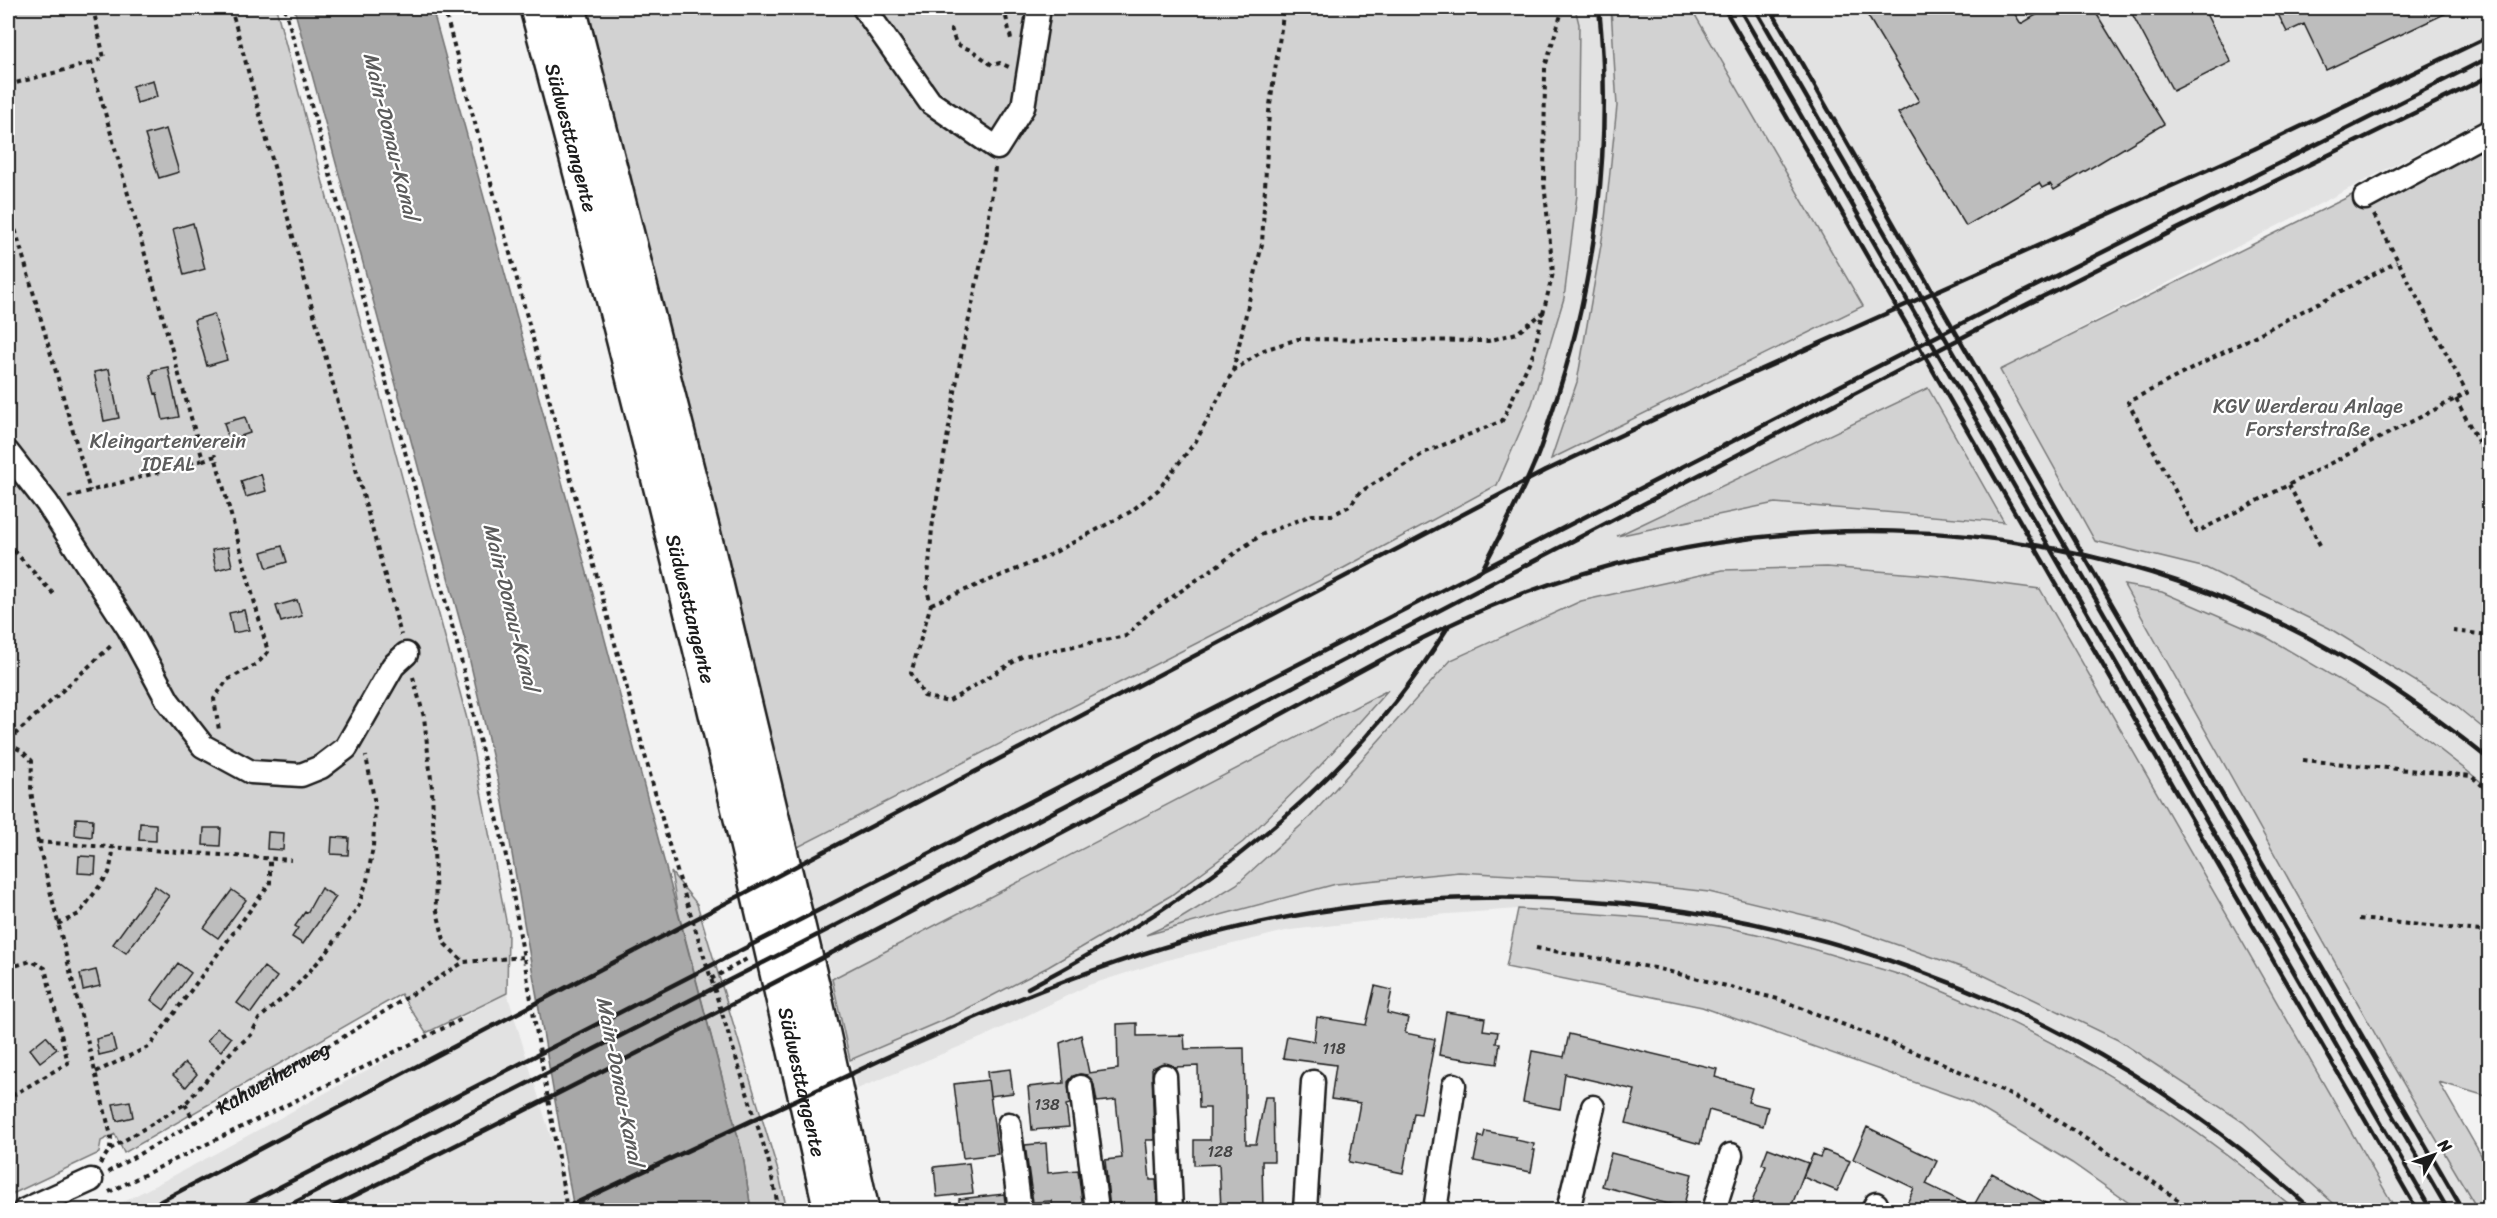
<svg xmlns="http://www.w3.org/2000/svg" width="2497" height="1218" font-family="Sriracha,sans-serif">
<rect width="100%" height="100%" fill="#f2f2f2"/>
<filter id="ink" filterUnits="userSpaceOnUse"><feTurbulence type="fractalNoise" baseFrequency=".0167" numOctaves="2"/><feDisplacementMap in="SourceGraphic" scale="12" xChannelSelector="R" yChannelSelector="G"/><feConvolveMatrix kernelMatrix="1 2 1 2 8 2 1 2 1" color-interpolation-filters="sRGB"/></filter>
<g filter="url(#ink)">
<path fill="#e2e2e2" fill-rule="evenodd" d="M1575,8H1611L1617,106L1604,228L1577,382L1552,458L1863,306L1691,8H2489V116L2000,370L2095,541L2206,568L2329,628L2456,706L2489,733V788L2384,706L2266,637L2162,592L2125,585L2393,1066L2478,1210H2396L2040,589L1941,576L1827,567L1451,660L1310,817L1237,884L1178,920L1151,933L1336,884L1459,872L1602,880L1709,892L1829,921L1981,974L2118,1040L2243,1122L2341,1210H2296L2242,1164L2144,1095L2080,1056L2005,1018L1920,982L1805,946L1701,923L1612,914L1518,909L1407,917L1290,930L1167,960L1089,985L983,1037L857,1089L850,1060L955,1015L1170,896L1243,842L1320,766L1387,692L832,979L798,847L1340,570L1497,485L1532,404L1564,298L1577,195L1579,24ZM1928,388L2003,522L1775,503L1621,535Z
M507,993L573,1210H108L207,1158Z"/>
<path fill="#d2d2d2" stroke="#777" stroke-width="1.5" d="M8,8H276L467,719L508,931L507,993L426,1033L401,994L124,1153L115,1134L101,1141L99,1153L8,1196Z
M582,8H1575L1579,24L1577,195L1564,298L1532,404L1497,485L1340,570L798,847Z
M1611,8H1691L1863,306L1551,459L1577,382L1604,228L1617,106Z
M2489,142V733L2456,706L2329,628L2206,568L2095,541L2000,370L2352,195L2443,165Z
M1928,388L2004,522L1775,503L1617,536Z
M1827,567L1941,576L2040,589L2396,1210H2341L2243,1122L2118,1040L1981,974L1829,921L1709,892L1602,880L1459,872L1336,884L1146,935L1178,920L1237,884L1310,817L1451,660L1581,601L1723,570Z
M2124,585L2162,592L2266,637L2384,706L2489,788V1097L2439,1082L2489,1169V1210H2478L2393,1066Z
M1388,690L1320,766L1243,842L1170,896L1048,967L955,1015L850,1060L832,979Z
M671,872L697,904L778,1171L787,1210H751L743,1156L678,911Z
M1518,909C1579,913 1639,915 1699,923C1750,930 1800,945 1849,960C1873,967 1899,973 1922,983C2061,1038 2183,1113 2296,1210H2139L2072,1163L1970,1102L1702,1007L1506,967Z"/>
<path fill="#a8a8a8" stroke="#707070" stroke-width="1.5" d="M294,8H432L592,591L743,1156L751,1210H574L503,802L465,640Z"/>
<path fill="#bdbdbd" stroke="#1c1c1c" stroke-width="1.5" d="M1863,8H2011L2021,24L2048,8H2093L2164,124L2054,190L2050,184L2042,188L2039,183L1966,226L1898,113L1919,101Z
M2129,8H2203L2231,62L2173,91Z
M2275,8H2457L2326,70L2304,24L2287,32Z
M153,80L157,97L137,103L132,86Z
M166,129L179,172L159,178L145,135Z
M193,223L205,269L184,275L173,229Z
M214,314L227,360L207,366L194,320Z
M168,367L179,417L163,420L157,393L155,394L150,375L153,374V370Z
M109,369L119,418L104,421L94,372Z
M245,417L250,433L229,440L224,423Z
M261,474L266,491L246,497L241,481Z
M282,546L287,562L267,568L262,552Z
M228,547L232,566L216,570L212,550Z
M297,600L302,616L281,622L276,606Z
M244,610L249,630L233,633L229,613Z
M76,818L93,819L92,837L75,835Z
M140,823L156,824V841L139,840Z
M204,828H221L220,846L203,845Z
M268,832L284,833L283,850L267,849Z
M332,837L349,838L348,855L331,854Z
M79,856L96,857L95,874L78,873Z
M155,886L169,896L126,953L113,944Z
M321,888L336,897L303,944L292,937L298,928L295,926L305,912L307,913Z
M232,890L246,900L218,938L204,928Z
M178,963L191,973L164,1010L151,1000Z
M264,967L277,977L251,1013L237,1003Z
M96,970L100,986L83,990L80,974Z
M1375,986L1392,990L1387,1013L1408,1018L1405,1033L1435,1039L1421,1114L1414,1113L1403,1173L1349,1162L1360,1103L1331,1099L1336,1065L1283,1058L1287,1036L1314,1041L1317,1017L1366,1025Z
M1446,1012L1485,1018L1483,1030L1498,1032L1496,1043H1500L1497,1064L1439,1055Z
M1137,1023V1036L1184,1035L1185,1049L1244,1048L1246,1144H1256L1265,1097H1273L1274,1161H1262L1263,1210H1221L1219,1164L1194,1165V1140H1210V1108H1199L1198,1066L1174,1067L1164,1063L1152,1068L1154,1140H1146L1150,1180H1156L1158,1210H1110L1105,1160L1122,1158L1116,1100L1097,1102L1094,1085L1087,1075L1080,1074L1073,1076L1068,1082L1070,1104L1066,1105L1069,1127L1032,1130L1028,1087L1064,1083L1060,1043L1081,1035L1089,1073L1118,1069L1117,1024Z
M217,1028L231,1038L221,1051L207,1041Z
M1569,1034L1717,1069L1715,1077L1752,1088L1748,1102L1768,1107L1763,1126L1709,1110L1700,1144L1626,1123L1635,1090L1565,1074L1560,1109L1523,1102L1532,1051L1564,1057Z
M112,1035L116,1051L99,1055L96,1039Z
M46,1036L57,1049L40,1062L30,1049Z
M185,1063L197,1074L186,1087L173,1075Z
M1010,1069L1013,1093L990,1096L987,1072Z
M988,1080L998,1154L963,1158L954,1084Z
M130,1101L133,1117L117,1121L113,1104Z
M1867,1127L1937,1161L1926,1184L1973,1207L1992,1173L2058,1210H1904L1914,1188L1853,1159Z
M1485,1131L1516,1137V1140L1534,1144L1533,1150H1535L1531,1172L1474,1161L1479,1136L1483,1138Z
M1046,1143L1048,1173L1078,1170L1083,1210H1053L1052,1201L1033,1202L1025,1145Z
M1768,1148L1808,1163L1790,1210H1749L1766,1166L1762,1164Z
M1823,1150L1850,1161L1837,1191L1803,1177L1813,1154L1820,1157Z
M1611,1153L1692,1174L1683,1208L1602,1186Z
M969,1163L973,1193L937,1197L934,1167Z
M1004,1194L1006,1210H959V1199Z"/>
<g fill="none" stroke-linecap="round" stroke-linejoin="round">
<g stroke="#1c1c1c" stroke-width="27">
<path id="minor" d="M864,8L930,102L997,148L1023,107L1039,8
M2365,198L2490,131
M8,453L47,503L129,629L168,701L203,746L251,772L301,775L321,767L346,748L393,666L406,654
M1165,1076L1171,1210
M1081,1087L1097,1210
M1009,1124L1020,1210
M25,1210L91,1180
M1305,1210L1313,1082
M1435,1210L1454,1085
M1568,1210L1593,1107
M1714,1210L1731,1155
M1873,1210L1876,1204"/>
</g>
<g stroke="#1c1c1c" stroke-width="38">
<g id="highway">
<path id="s2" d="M537,8C644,406 741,808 831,1210"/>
<path d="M569,8L709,555L812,984L862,1210"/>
</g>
</g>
<g stroke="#1c1c1c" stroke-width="4" stroke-dasharray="4.5 4.5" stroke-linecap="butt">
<path d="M93,8L104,58L91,63L203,460L215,456L268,652L257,664L227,680L214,699L219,730"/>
<path d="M231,8L401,635"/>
<path d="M285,8L460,655L508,865L567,1210"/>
<path d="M444,8L671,852L768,1159L779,1210"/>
<path d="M1004,8L1011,39"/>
<path d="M951,28L956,44L973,51L992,65L1000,63L1009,67"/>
<path d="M8,85L91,63"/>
<path d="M995,168L986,240L961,356L932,528L927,590L931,604L911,673L924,696L948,702L1023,656L1126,636L1148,614L1261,535L1312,515H1332L1350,506L1360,492L1426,452L1502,421L1533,354L1553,273L1544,182L1545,67L1563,8"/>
<path d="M8,204L90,491"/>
<path d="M2374,215L2467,393L2197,532L2128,402L2397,262"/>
<path d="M1233,371L1262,244L1269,112L1284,8"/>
<path d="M2456,399L2486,457"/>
<path d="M2289,485L2320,545"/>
<path d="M68,497L203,460"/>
<path d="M8,544L56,597"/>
<path d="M931,604L1044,558L1130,512L1158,490L1196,441L1233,371L1264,350L1298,339L1488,341L1517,333L1543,313"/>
<path d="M2453,631L2490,635"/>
<path d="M413,677L424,717L432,788L436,907L445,944L464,962"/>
<path d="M8,741L113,644"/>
<path d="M8,744L22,751L32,761L31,790L38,842L111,1136L110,1149L100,1164"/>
<path d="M2303,760L2471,776L2490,792"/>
<path d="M38,842L291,860"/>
<path d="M2359,919L2490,932"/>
<path d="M58,924L79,914L109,873L114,847"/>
<path d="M1536,948L1655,968L1778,999L1942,1063L2036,1107L2149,1179L2192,1210"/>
<path d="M8,968L31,961L45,968L68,1063L8,1098"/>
<path d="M711,979L747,959"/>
<path d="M96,1072L150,1046L270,883V860"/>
<path d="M185,1104L195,1123"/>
<path d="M110,1149L185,1104L233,1050L251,1035L259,1019L295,987L328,951L358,907L367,881L373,847L375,804L366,756"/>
<path id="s1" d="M108,1172L340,1039L464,962L523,957"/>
<path d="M109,1192L464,1018"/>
</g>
<use href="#minor" stroke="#fff" stroke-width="22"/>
<use href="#highway" stroke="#fff" stroke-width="33"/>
<path stroke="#1c1c1c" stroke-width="4.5" d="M1724,8L2417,1210
M1739,8L2431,1210
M1755,8L2448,1210
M1770,8L2058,511L2463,1210
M1482,570C1500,535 1519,500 1534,464C1542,447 1546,429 1552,412C1596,283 1613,143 1599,8
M1028,988C1195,900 1347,790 1448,627
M144,1210L1545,471L1731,383L2254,149L2490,36
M235,1210L1980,314L2490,57
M280,1210L833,927L1988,324L2169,233L2490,76
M326,1210C572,1088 816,962 1059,834C1143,790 1227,744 1311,698C1377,662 1444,624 1514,597C1758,504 2031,508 2269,618C2349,655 2422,705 2490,760
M561,1210C652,1167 744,1124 836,1081C956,1024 1078,969 1207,935C1593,835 2019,938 2312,1210"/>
</g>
</g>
<g text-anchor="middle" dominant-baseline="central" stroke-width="4.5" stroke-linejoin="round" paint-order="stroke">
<g font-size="16" fill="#444">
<text x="1334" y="1048">118</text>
<text x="1047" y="1104">138</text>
<text x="1220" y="1151">128</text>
</g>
<g font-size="20" fill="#1c1c1c" stroke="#fff">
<text stroke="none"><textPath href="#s2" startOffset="134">Südwesttangente</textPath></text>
<text stroke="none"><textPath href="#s2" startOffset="620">Südwesttangente</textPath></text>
<text stroke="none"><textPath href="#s1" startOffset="190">Kuhweiherweg</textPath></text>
<text stroke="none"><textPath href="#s2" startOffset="1106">Südwesttangente</textPath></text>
</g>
<g font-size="20" fill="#5c5c5c" stroke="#fff">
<text x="2308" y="406">KGV Werderau Anlage<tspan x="2308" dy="23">Forsterstraße</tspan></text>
<text x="168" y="441">Kleingartenverein<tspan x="168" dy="23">IDEAL</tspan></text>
</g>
<g font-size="21" font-style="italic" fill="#5b5b5b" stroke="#fff">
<text transform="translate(391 136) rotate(76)">Main-Donau-Kanal</text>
<text transform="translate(511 607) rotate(76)">Main-Donau-Kanal</text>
<text transform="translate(620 1081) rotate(79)">Main-Donau-Kanal</text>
</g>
</g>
<rect width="2497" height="1218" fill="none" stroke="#fff" stroke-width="30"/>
<rect x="15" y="15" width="2467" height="1188" fill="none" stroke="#1c1c1c" stroke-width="2" filter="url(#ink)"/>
<g transform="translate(2434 1155) rotate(50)" stroke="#ffffff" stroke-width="4.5" paint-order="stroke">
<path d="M0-4.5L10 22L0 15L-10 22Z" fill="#1c1c1c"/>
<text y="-9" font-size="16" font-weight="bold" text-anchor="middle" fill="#1c1c1c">N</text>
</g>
</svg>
